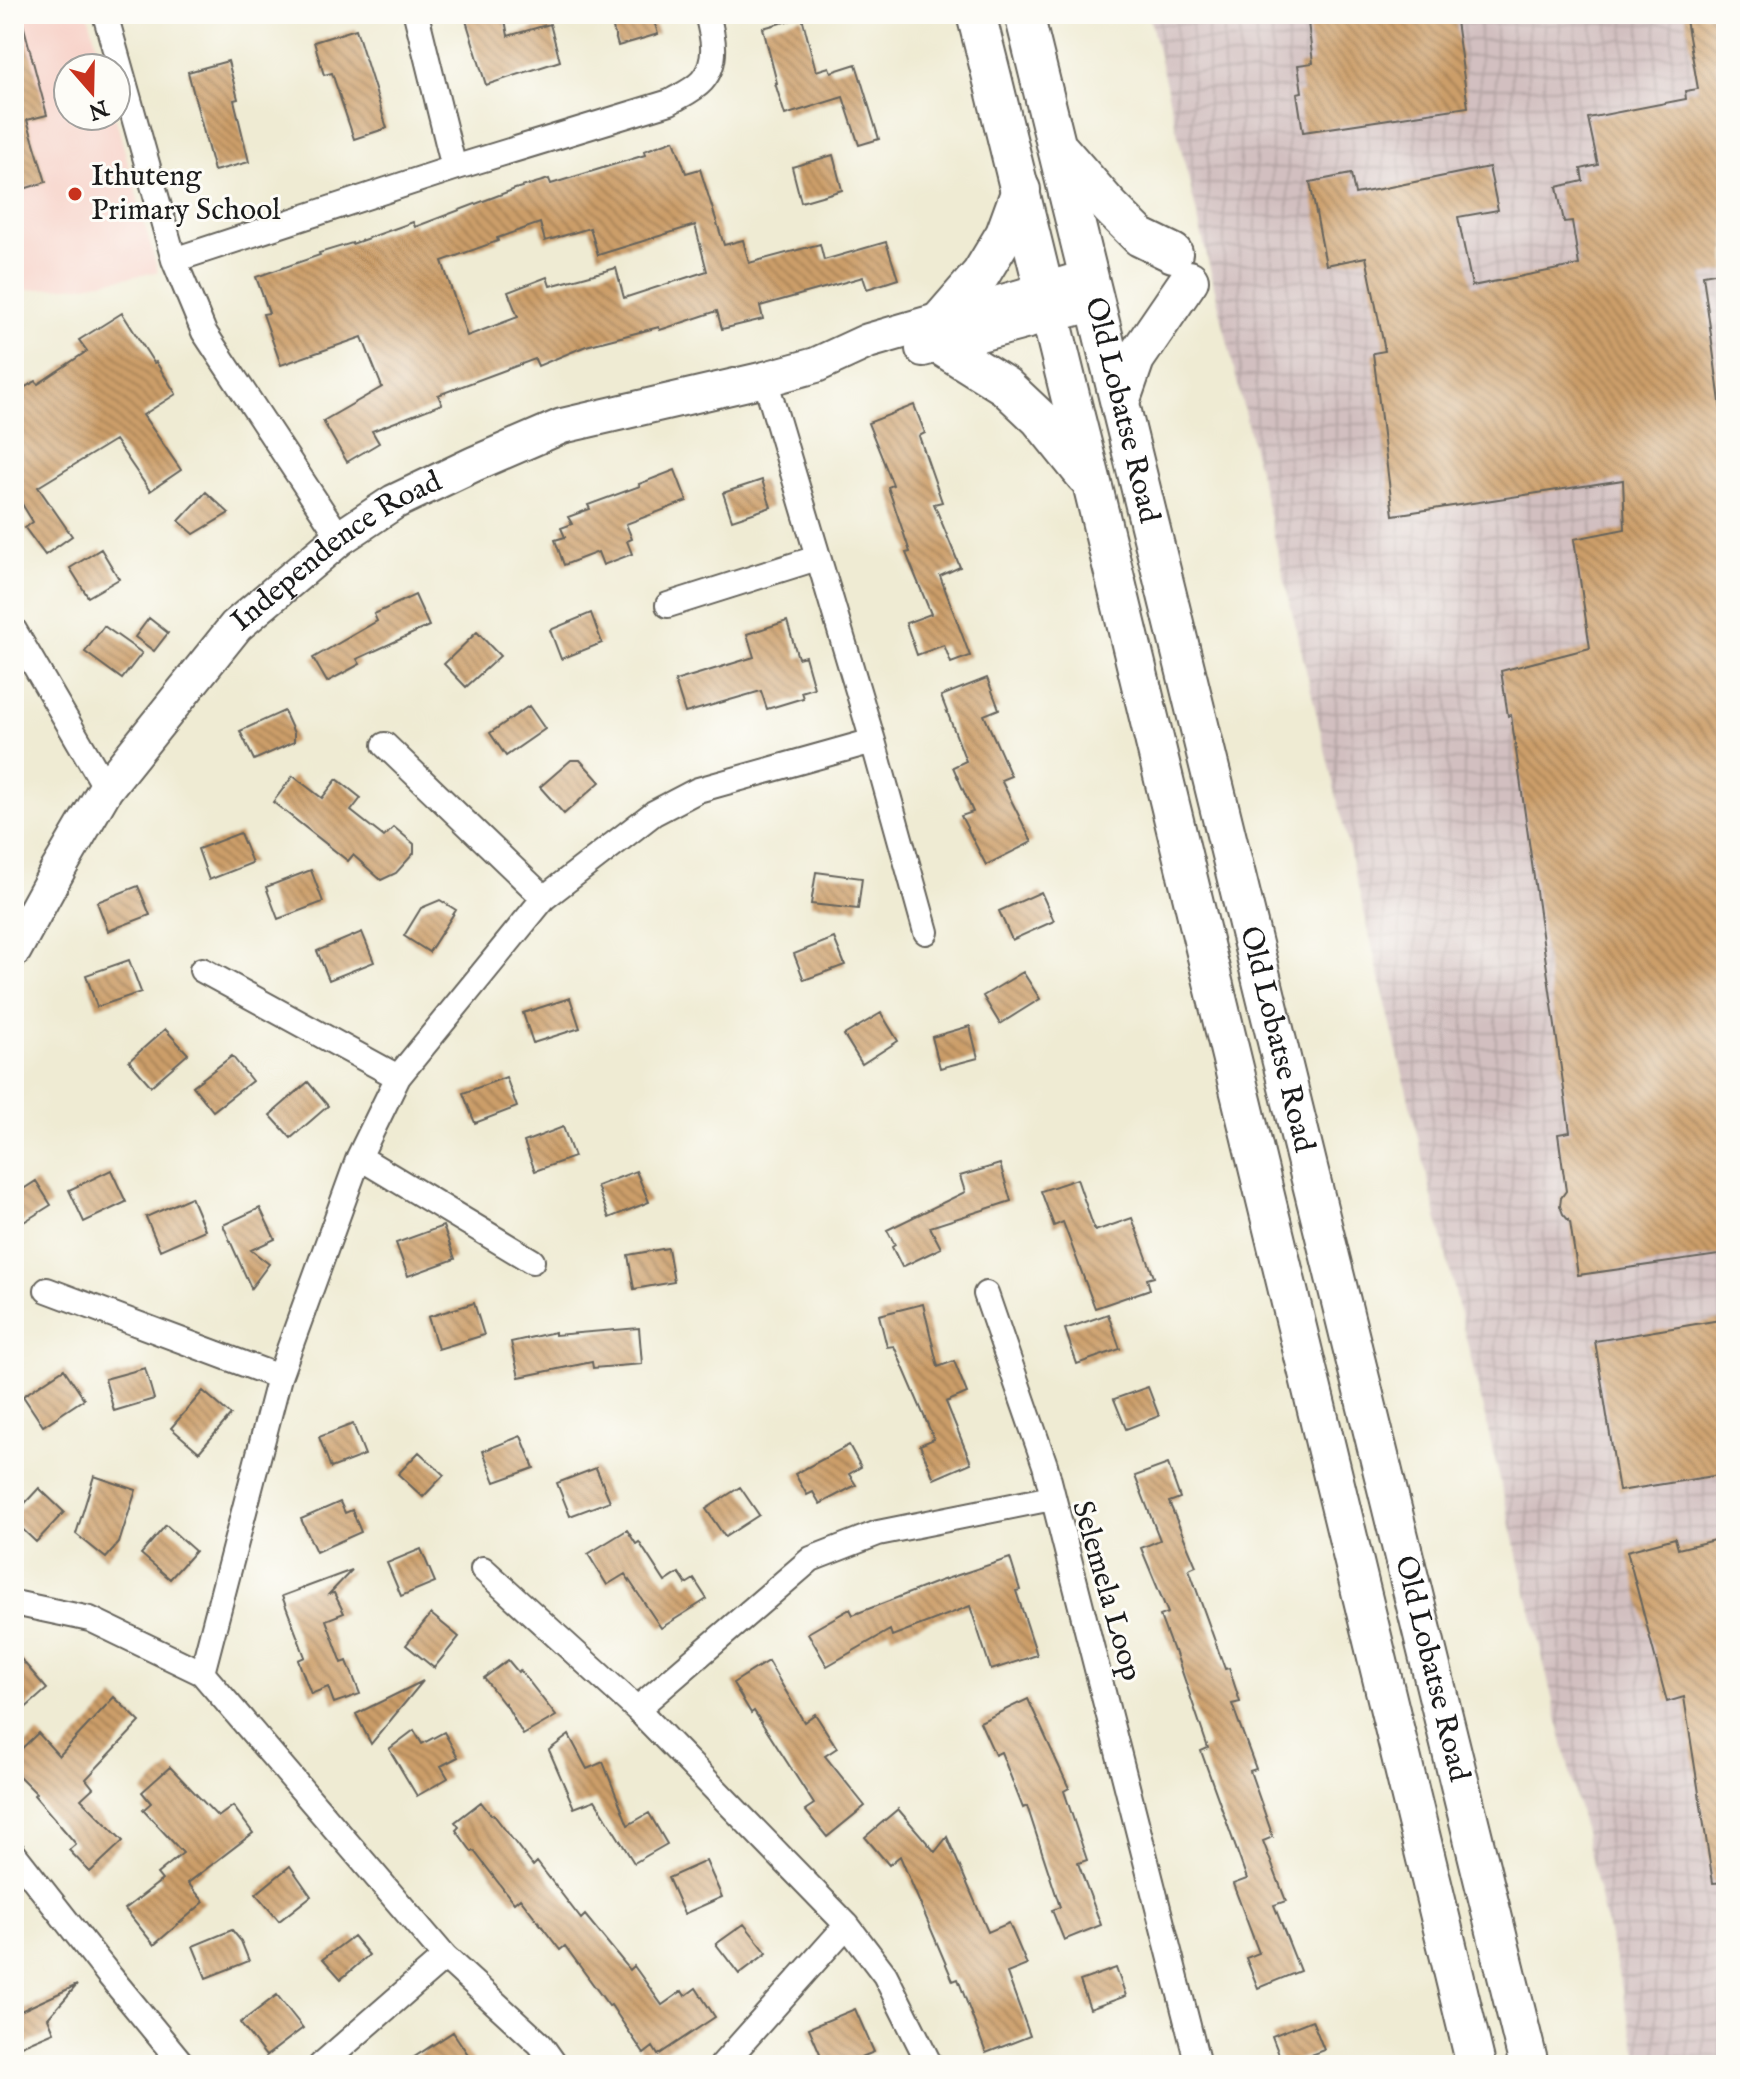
<svg xmlns="http://www.w3.org/2000/svg" width="1740" height="2079" font-family="'IM FELL English',serif">
<defs>
<pattern id="industrial-grid" width="8" height="8" patternUnits="userSpaceOnUse" patternTransform="scale(2)"><rect width="8" height="8" fill="#d2bfc0"/><path d="M0 4h8M4 0v8" fill="none" stroke="#b4a4a4"/></pattern>
<pattern id="building-back-hatch" width="6" height="6" patternUnits="userSpaceOnUse" patternTransform="scale(2)"><rect width="6" height="6" fill="#cc9e69"/><path d="M-1 5l2 2M0 0l6 6M5-1l2 2" fill="none" stroke="#a58056"/></pattern>
</defs>
<rect width="100%" height="100%" fill="#fdfcf7"/>
<filter id="ink" filterUnits="userSpaceOnUse"><feTurbulence type="fractalNoise" baseFrequency=".0125" numOctaves="2"/><feDisplacementMap in="SourceGraphic" scale="16" xChannelSelector="R" yChannelSelector="G"/><feConvolveMatrix kernelMatrix="1 2 1 2 8 2 1 2 1" color-interpolation-filters="sRGB"/></filter>
<filter id="wash" filterUnits="userSpaceOnUse"><feTurbulence type="fractalNoise" baseFrequency=".006" numOctaves="4" result="noise"/><feDisplacementMap in="SourceGraphic" scale="32" xChannelSelector="R" yChannelSelector="G"/><feGaussianBlur stdDeviation="1.8" result="paint"/><feColorMatrix in="noise" values="0 0 0 0 0 0 0 0 0 0 0 0 0 0 0 0 0 1.4 0 .05"/><feComposite in="paint" operator="in"/></filter>
<g filter="url(#wash)">
<rect width="100%" height="100%" fill="#efebd3"/>
<path fill="#f7d1c8" d="M14,14H88L103,68H68V116H115L158,272L79,286L14,291Z"/>
<path fill="url(#industrial-grid)" d="M1149,14H1726V2065H1640Z"/>
<g id="blocks">
<path fill="url(#building-back-hatch)" fill-rule="evenodd" d="M464,14H504L508,36L550,24L560,61L486,85Z
M609,14H652L658,34L618,46Z
M1307,14H1455L1468,107L1303,132L1297,93L1302,92L1298,65L1313,63Z
M1685,14H1726V58L1716,60L1726,120V271L1703,275L1726,447V1254L1578,1275L1570,1222L1563,1214L1560,1206L1561,1198L1566,1191L1558,1134L1570,1132L1511,715L1508,716L1501,671L1590,648L1574,539L1625,529L1623,480L1393,515L1373,353L1385,351L1366,257L1326,265L1310,182L1351,174L1355,194L1489,167L1498,210L1458,217L1472,286L1579,265L1572,221L1564,222L1557,187L1583,181L1581,169L1598,165L1588,118L1686,99L1685,91L1698,89Z
M802,17L816,71L829,67L831,72L856,64L879,139L859,145L843,97L785,115L775,83H777L763,28Z
M22,20L47,115L27,120L46,182L14,192V21Z
M356,29L387,128L354,139L332,73L324,75L314,42Z
M228,61L238,99L234,100L249,162L214,171L188,72Z
M674,140L686,173L700,169L724,245L743,240L749,263L820,244L824,260L886,242L898,279L867,289L863,277L760,306L763,319L722,329L717,311L660,330L659,327L586,346L538,366L535,359L438,395L442,404L372,431L379,443L347,462L323,421L382,387L362,337L281,365L263,314L269,313L256,277L320,255L319,253L352,243V244L413,222L415,227L515,189L549,179L551,184L645,155L644,151ZM540,223L545,241L590,228L598,255L695,225L707,271L624,298L616,268L550,286L547,277L508,292L518,317L467,336L442,261L498,241L497,238Z
M833,155L842,190L801,202L792,167Z
M122,313L154,363L156,362L176,394L143,415L181,470L150,491L115,440L38,487L72,536L45,555L25,528L33,522L19,499L14,502V393L36,381L38,384L87,351L79,340Z
M914,405L925,433L919,436L942,502L934,504L960,567L940,576L970,656L951,663L944,645L917,655L906,623L931,614L906,553L910,552L888,487L893,485L868,423Z
M675,470L687,501L626,524L632,539L627,541L632,554L603,565L598,552L564,565L555,540L565,537L561,528L572,524L568,517L590,509L588,505L640,486L639,484Z
M762,480L771,507L732,520L723,493Z
M206,492L229,513L194,534L179,521Z
M101,549L119,579L88,597L70,568Z
M415,595L429,626L357,659L360,664L327,682L313,658L377,621L374,614Z
M591,613L602,643L561,659L550,630Z
M149,618L168,633L154,651L135,637Z
M787,621L798,658L805,656L814,688L801,692L803,698L767,709L761,691L685,713L675,681L754,657L747,634Z
M104,626L142,653L122,679L85,652Z
M477,632L500,656L466,687L444,664Z
M987,678L999,709L984,715L1011,776L1001,780L1032,842L986,865L961,816L973,812L953,767L966,761L941,696Z
M529,706L545,729L506,756L490,733Z
M284,711L294,733V742L254,760L240,731Z
M571,760H580L600,782L564,814L540,787Z
M293,776L322,798L337,779L361,798L351,811L384,837L394,827L414,844V853L396,873L381,880L353,855L348,861L273,802Z
M240,833L252,863L209,880L198,849Z
M311,870L323,902L278,919L266,887Z
M816,872L862,878L858,909L811,904Z
M138,886L150,915L108,931L97,902Z
M1041,892L1054,921L1012,940L999,911Z
M440,900L456,910L429,952L404,936L421,908Z
M362,932L374,962L329,980L317,951Z
M834,938L845,965L804,980L794,954Z
M129,960L141,992L97,1007L86,975Z
M1023,972L1040,999L1000,1024L983,996Z
M570,998L580,1028L533,1043L523,1013Z
M881,1013L898,1041L862,1064L844,1035Z
M970,1026L978,1058L940,1068L932,1037Z
M165,1029L188,1054L151,1086L129,1061Z
M232,1056L252,1081L213,1111L193,1086Z
M506,1077L517,1107L475,1123L463,1093Z
M308,1082L328,1106L291,1138L270,1115Z
M563,1127L574,1157L535,1171L524,1142Z
M1000,1164L1011,1201L930,1227L941,1248L902,1267L892,1247L895,1245L887,1230L965,1192L960,1176Z
M111,1170L126,1202L84,1222L69,1190Z
M636,1171L649,1202L609,1218L597,1186Z
M1077,1179L1095,1231L1132,1218L1154,1277L1147,1279L1150,1289L1095,1308L1063,1222L1054,1226L1041,1191Z
M36,1181L51,1205L14,1228V1195Z
M191,1197L205,1230L160,1250L146,1217Z
M260,1208L275,1239L251,1250L269,1264L251,1288L223,1225Z
M443,1226L455,1259L408,1276L396,1243Z
M668,1248L674,1282L634,1289L628,1255Z
M474,1303L484,1335L438,1349L428,1317Z
M923,1304L938,1367L954,1361L967,1393L946,1402L971,1463L934,1479L920,1445L934,1439L894,1346L887,1347L879,1315Z
M1108,1314L1120,1349L1077,1364L1065,1329Z
M1726,1319V1474L1619,1491L1595,1341Z
M639,1328L642,1364L593,1368L592,1362L519,1377L511,1342L555,1332V1335Z
M145,1368L154,1399L114,1411L105,1379Z
M64,1369L84,1399L43,1426L23,1396Z
M1148,1387L1159,1416L1126,1429L1114,1399Z
M203,1391L231,1415L199,1452L171,1428Z
M353,1424L365,1455L331,1468L319,1437Z
M521,1436L534,1468L495,1482L483,1451Z
M849,1445L861,1467L849,1474L856,1485L820,1504L813,1492L807,1495L795,1474Z
M419,1452L444,1475L423,1497L398,1474Z
M1168,1464L1180,1498L1169,1502L1196,1566L1189,1569L1225,1669L1229,1668L1240,1702L1232,1704L1256,1769L1250,1771L1273,1837L1263,1841L1286,1901L1274,1905L1300,1971L1258,1988L1246,1958L1259,1953L1233,1884L1247,1879L1201,1751L1208,1748L1175,1651H1173L1160,1616L1168,1613L1141,1548L1160,1540L1135,1476Z
M596,1468L610,1501L570,1516L557,1483Z
M94,1476L136,1490L119,1543L106,1558L76,1534Z
M740,1487L759,1515L725,1537L706,1509Z
M39,1488L64,1512L36,1542L14,1521V1515Z
M340,1502L345,1513L352,1510L361,1532L316,1552L301,1519Z
M166,1525L195,1551L170,1579L141,1554Z
M627,1530L636,1544L639,1542L665,1582L679,1573L686,1584L694,1579L707,1599L661,1628L625,1574L607,1585L588,1554Z
M1726,1537V1882L1713,1883L1684,1697L1667,1702L1627,1551L1675,1538L1678,1549Z
M421,1549L435,1582L401,1596L387,1563Z
M1010,1558L1020,1590L1016,1591L1037,1655L991,1670L970,1606L892,1636L890,1630L827,1666L808,1633L850,1609L853,1615L940,1581Z
M352,1570L329,1594L334,1593L344,1613L326,1620L342,1663L347,1661L360,1694L334,1703L328,1687L311,1694L298,1660L305,1657L282,1596Z
M431,1614L459,1637L434,1668L406,1645Z
M14,1651L47,1689L14,1718Z
M508,1660L518,1672L520,1670L556,1716L523,1735L505,1703L504,1704L484,1678Z
M768,1661L804,1722L815,1714L837,1748L825,1756L865,1806L827,1837L805,1810L814,1804L754,1711L751,1713L733,1683Z
M423,1681L371,1744L356,1714Z
M114,1697L140,1722L86,1779L93,1788L81,1799L123,1841L90,1872L69,1850L76,1844L34,1795L36,1793L14,1771V1756L38,1733L59,1756Z
M1028,1699L1069,1788L1064,1791L1087,1860L1078,1863L1101,1925L1064,1940L1052,1910L1060,1907L1027,1806L1023,1808L1001,1752L995,1755L980,1722Z
M414,1730L422,1744L444,1732L458,1757L441,1766L448,1778L417,1796L389,1749Z
M569,1735L587,1769L603,1762L628,1825L649,1813L667,1844L634,1863L595,1800L574,1808L549,1750Z
M170,1767L218,1817L233,1806L253,1833L188,1883L204,1902L154,1945L125,1909L162,1880L157,1874L183,1853L143,1810L151,1803L142,1792Z
M481,1802L491,1815L493,1814L533,1866L537,1862L581,1919L585,1915L630,1970L634,1966L662,2005L682,1991L685,1996L696,1988L715,2017L658,2055L653,2047L644,2054L611,2005L609,2006L565,1946L560,1950L520,1898L514,1903L474,1851L472,1852L456,1830L459,1827L455,1822Z
M898,1809L935,1852L947,1837L988,1932L1009,1923L1027,1965L1007,1973L1030,2036L986,2053L958,1979L953,1981L900,1856L889,1865L865,1837Z
M706,1861L722,1897L684,1914L668,1878Z
M290,1866L311,1896L279,1921L256,1894Z
M744,1924L767,1953L739,1974L716,1944Z
M232,1930L241,1941L249,1961L206,1978L193,1946Z
M353,1936L369,1955L341,1979L323,1959Z
M1116,1968L1126,1996L1090,2009L1080,1981Z
M77,1985L48,2018L54,2032L14,2049V2014Z
M277,1995L303,2028L266,2056L240,2023Z
M855,2009L874,2052L842,2065H825L809,2028Z
M1312,2020L1324,2050L1283,2065L1272,2036Z
M453,2032L475,2065H402Z"/>
</g>
</g>
<g filter="url(#ink)">
<use href="#blocks" fill-opacity="0" stroke="#66645c" stroke-width="2"/>
<g fill="none" stroke-linecap="round" stroke-linejoin="round">
<g stroke="#66645c" stroke-width="28">
<path id="street" d="M105,14L174,260L204,332L340,538
M416,14L454,168
M174,260L454,168L670,102C680,96 694,90 702,81C719,62 713,36 707,14
M765,379L873,741L926,932
M668,605L817,558
M14,630L106,788
M385,745L544,898
M202,970L398,1077
M359,1157L532,1261
M47,1290L279,1377
M986,1294L1045,1465L1198,2065
M483,1569L637,1709L847,1925L885,1975L930,2065
M14,1603L90,1619L202,1673L445,1957L540,2044L555,2065
M202,1673L279,1377L359,1157L398,1077L544,898L654,813L698,790L873,741
M637,1709L811,1559L878,1533L1052,1498
M14,1854L109,1975L183,2065
M321,2065L445,1957
M722,2065L847,1925"/>
</g>
<g stroke="#66645c" stroke-width="38">
<g id="secondary">
<path d="M923,349L1096,303"/>
<path id="s1" d="M14,950L59,868L106,788L236,626L340,538L394,502L474,464L562,426L765,379L816,365L868,341L1089,277"/>
</g>
</g>
<g stroke="#66645c" stroke-width="42">
<g id="primary">
<path d="M976,14C1016,170 1052,327 1092,483L1476,2065"/>
<path id="s2" d="M1024,14L1529,2065"/>
<path d="M1061,151L1110,207L1140,237L1173,253"/>
<path d="M941,320L981,274L1005,234L1021,190"/>
<path d="M941,346L1005,386L1040,419L1085,475"/>
<path d="M1120,402L1135,359L1189,280"/>
</g>
</g>
<use href="#street" stroke="#fff" stroke-width="24"/>
<use href="#secondary" stroke="#fff" stroke-width="34"/>
<use href="#primary" stroke="#fff" stroke-width="38"/>
</g>
</g>
<circle fill="#c8321e" stroke="#fdfcf7" stroke-width="3" cx="75" cy="194" r="8"/>
<g text-anchor="middle" dominant-baseline="central" stroke-width="6" stroke-linejoin="round" paint-order="stroke">
<g font-size="30" fill="#1c1c1c" stroke="#fdfcf7" text-anchor="start">
<text x="91" y="177">Ithuteng<tspan x="91" dy="34">Primary School</tspan></text>
</g>
<g font-size="30" fill="#1c1c1c" stroke="#fdfcf7">
<text stroke="none"><textPath href="#s2" startOffset="408">Old Lobatse Road</textPath></text>
<text stroke="none"><textPath href="#s1" startOffset="520">Independence Road</textPath></text>
<text stroke="none"><textPath href="#s2" startOffset="1056">Old Lobatse Road</textPath></text>
<text transform="translate(1106 1591) rotate(74)">Selemela Loop</text>
<text stroke="none"><textPath href="#s2" startOffset="1704">Old Lobatse Road</textPath></text>
</g>
</g>
<rect width="1740" height="2079" fill="none" stroke="#fdfcf7" stroke-width="48"/>
<g transform="translate(92 92) rotate(160)"><circle r="38" fill="#fdfcf7" stroke="#a3a29f" stroke-width="2"/>
<path d="M0-6L14 30L0 20L-14 30Z" fill="#c8321e"/>
<text y="-12" font-size="22" font-weight="bold" text-anchor="middle" fill="#1c1c1c">N</text>
</g>
</svg>
